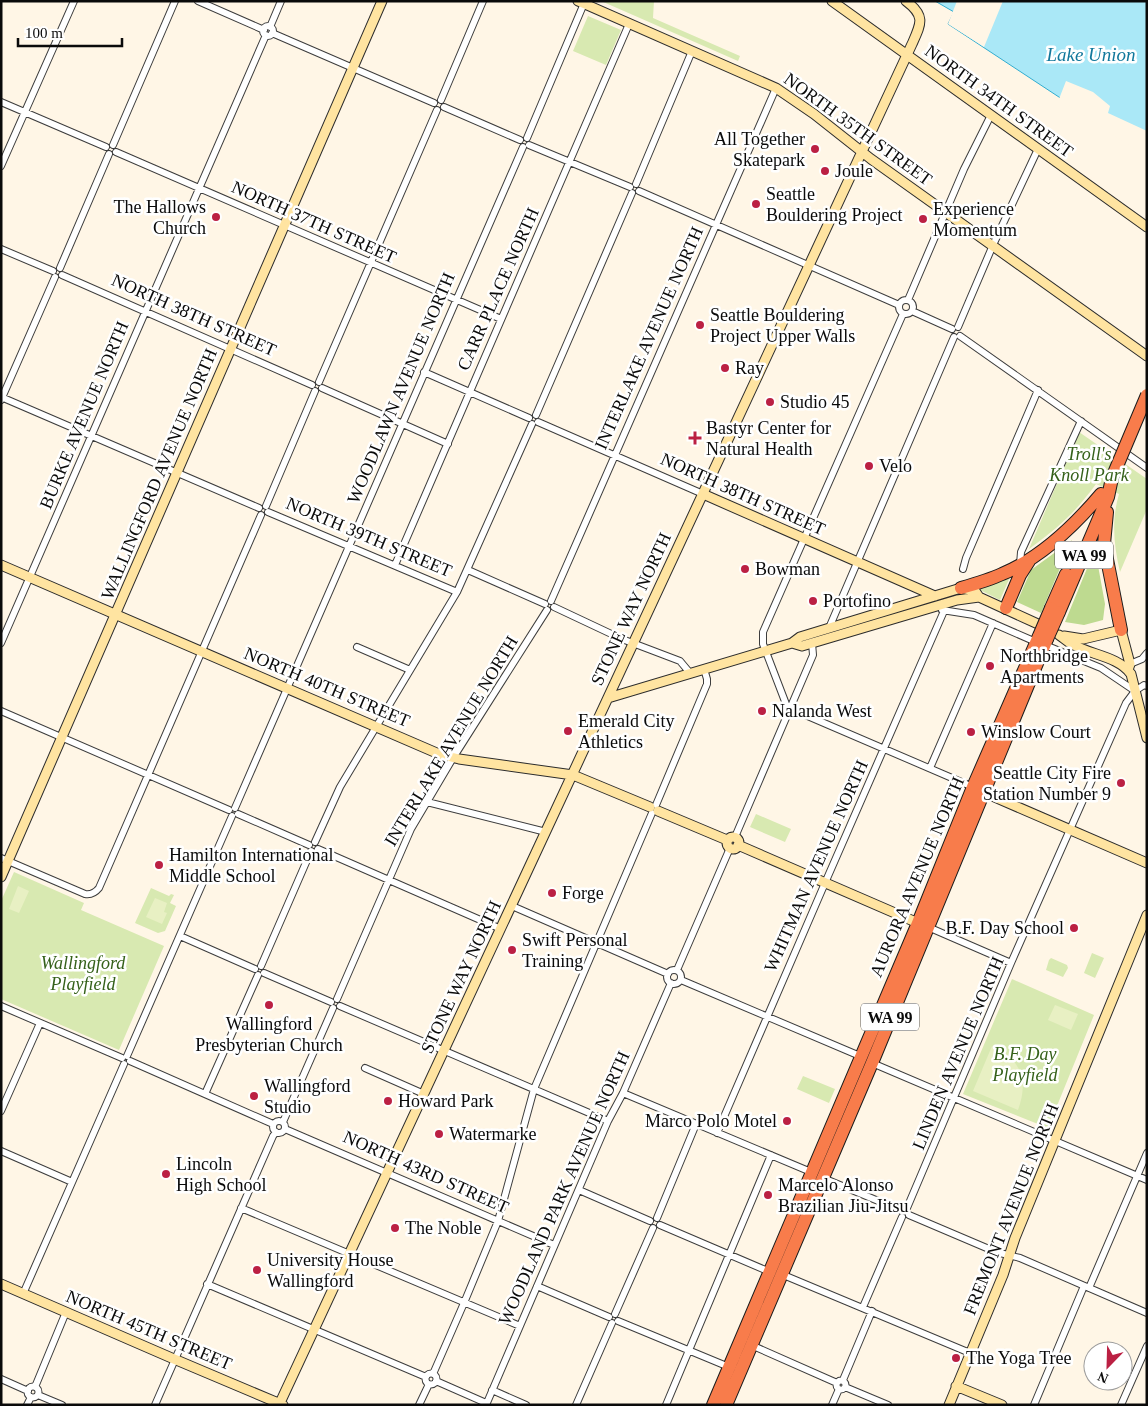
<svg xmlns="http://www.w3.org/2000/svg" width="1148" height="1406" font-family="'Times New Roman',serif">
<rect width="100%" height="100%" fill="#fff6e6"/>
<path fill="#d8e9b1" d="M601,1H654L653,18L740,56L738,61Z
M588,16L621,30L606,65L573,51Z
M1079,432L1147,479V509L1120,572C1114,546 1111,521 1119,494L1096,484C1074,514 1059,527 1029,549Z
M1010,577L1000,600L978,589Z
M756,814L791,829L785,842L750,827Z
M14,872L84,903L81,910L164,946L119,1050L1,999V901Z
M151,888L169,896L171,894L174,895L170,903L176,906L165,931L158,933L135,923Z
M1092,953L1104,958L1095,978L1084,973Z
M1051,958L1067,965L1068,968L1063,977L1046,970L1049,960Z
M1012,979L1094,1015L1048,1128L963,1094Z
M803,1076L835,1089L829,1103L797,1089Z"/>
<path fill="#beda90" d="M1072,540L1041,613L1017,602L1031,570Z
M1095,549L1105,604L1103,620L1084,625L1065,622Z"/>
<path fill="#e8f0c3" d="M18,886L29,891L19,913L9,909Z
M155,898L167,903L164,912L167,913L162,924L146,917Z
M1055,1005L1078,1014L1071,1030L1048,1020Z
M992,1046C1021,1059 1029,1080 1018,1110L973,1091Z"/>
<path fill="#aae8f7" stroke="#30acd0" d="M935,1H1147V155L948,24L954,12Z"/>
<path fill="#fff6e6" d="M957,1H1003L984,47L948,24Z
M1066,81L1093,92L1110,106L1108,113L1147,131V157L1059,99Z"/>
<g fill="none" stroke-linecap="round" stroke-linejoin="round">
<g stroke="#3d3d3d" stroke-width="8">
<path id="street" d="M198,1L264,30
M263 31a5 5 0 1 1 10 0a5 5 0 1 1-10 0Z
M270,27L281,1
M272,33L434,103
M441,100L483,1
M1,102L106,147
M444,107L520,140
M527,138L585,1
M113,145L175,1
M529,145L630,187
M116,152L501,319
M1,166L74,1
M636,184L692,51
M639,191L899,305
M1,249L53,271
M60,268L109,154
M62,275L312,385
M899 307a7 7 0 1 1 14 0a7 7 0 1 1-14 0Z
M908,300L964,169L991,115
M912,311L952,329
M903,314L763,632V644L786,704L789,708L973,787
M958,327L993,245L1038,149
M960,336L1147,468
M424,372L529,418
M319,382L437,110
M322,388L448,444
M1,397L259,508
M1,400L55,277
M536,415L632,193
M538,422L703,494
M266,506L315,391
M268,512L457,592
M1020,564L1021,552L1081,421
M395,565L629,24
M963,569L966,558L1038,390
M468,570L545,604
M551,601L776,88
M554,607L622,639L680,661L690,673
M942,610L974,615L1036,642
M829,628L954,337
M1,643L266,35
M1045,645L1101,668L1135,691
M357,647L410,670
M1130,664L1142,659L1147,653
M1,711L229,810
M930,768L993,623
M427,802L546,832
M656,805L707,684V679L704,669
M235,808L523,147
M238,814L309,845
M735,837L813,655L812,643
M315,842L340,787L457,592L532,424
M318,849L501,929
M1,858L85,894C91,895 95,893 99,888L261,515
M512,906L668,974
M928,927L1011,963
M180,936L255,969
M261,966L311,851
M667 977a7 7 0 1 1 14 0a7 7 0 1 1-14 0Z
M677,970L730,848
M264,973L331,1002
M681,980L860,1056
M337,999L411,829L453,758L547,610
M1,1006L122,1058
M340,1006L608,1121
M127,1056L232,816
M130,1061L273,1124
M872,1063L1147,1180
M365,1068L424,1094
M623,1093L811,1172
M205,1094L258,975
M1,1111L40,1023
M273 1127a6 6 0 1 1 12 0a6 6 0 1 1-12 0Z
M283,1122L333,1008
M285,1129L554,1245
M717,1133L825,883L944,611
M1,1151L72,1182
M823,1178L900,1210
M579,1190L650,1221
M241,1208L520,1326
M907,1208L1011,963L1126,703L1135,691L1144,685L1147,686
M909,1215L996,1252L1020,1258L1147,1313
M657,1218L696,1124
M660,1225L770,1272
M781,1274L970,1353
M207,1284L426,1377
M537,1286L609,1317
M1089,1288L1147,1153
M23,1294L124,1064
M863,1307L902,1217
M615,1314L653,1228
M618,1321L729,1367
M751,1345L837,1383
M425.5 1379a5.5 5.5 0 1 1 11 0a5.5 5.5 0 1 1-11 0Z
M433,1374L464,1303L498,1221L534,1089L652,813
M1,1379L28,1391
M843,1380L872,1311
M836.5 1385a4.5 4.5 0 1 1 9 0a4.5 4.5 0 1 1-9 0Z
M436,1381L486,1403
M27.5 1392a5.5 5.5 0 1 1 11 0a5.5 5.5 0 1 1-11 0Z
M35,1387L66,1312
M845,1387L888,1405
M492,1390L526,1405
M38,1395L62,1405
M27,1405L31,1397
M155,1405L273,1136L276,1132
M419,1405L429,1384
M486,1405L608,1121L623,1093L671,983
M576,1405L612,1323
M666,1405L771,1155
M832,1405L839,1389
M1034,1405L1084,1286
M1121,1405L1147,1346"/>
</g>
<g stroke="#2c2c2c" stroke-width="11">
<path id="secondary" d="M578,1L776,88L814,114L871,159L1147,356
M832,1L1147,227
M703,494L935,596
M1,565L439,754L459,759L573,775L650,807
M1059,635C1064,638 1067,642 1072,644C1090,655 1118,656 1131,674L1147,738
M1064,636L1083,639L1121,630L1130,664L1128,670
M792,643L802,646L957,600L979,597
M608,698L792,643L800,637L961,588L975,591L979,597L1038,624
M983,792L1147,863
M658,811L727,840
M727 843a6 6 0 1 1 12 0a6 6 0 1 1-12 0Z
M738,845L918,923
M1,877L382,1
M1,1284L174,1359L283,1405
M956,1386L1002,1405
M279,1405L912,44C921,24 926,16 906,1
M949,1405L1003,1275L1015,1238L1147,915"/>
</g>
<g stroke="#1b1b1b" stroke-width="14">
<path id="highway" d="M1107,512L1104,544L1121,630
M961,588C975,584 989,580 1002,574C1041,558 1074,526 1101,494
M1006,608L1020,575L1029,561
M1051,608L1066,574
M1059,612L1108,497L1112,478
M713,1405L918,923L973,787L1039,636
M726,1405L872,1063L1047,639"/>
</g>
<use href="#street" stroke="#fff" stroke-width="6"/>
<use href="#secondary" stroke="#ffe4a1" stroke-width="9"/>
<use href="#highway" stroke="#f87c4b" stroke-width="12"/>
<g stroke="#1b1b1b" stroke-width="14" stroke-linecap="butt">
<path id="highway-bridge" d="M1112,478L1147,395
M1039,636L1051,608
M1047,639L1059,612"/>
</g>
<use href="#highway-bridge" stroke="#f87c4b" stroke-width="12"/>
</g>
<g fill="#bb2043" stroke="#fff" stroke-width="2">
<circle cx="815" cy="149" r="5"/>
<circle cx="825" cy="171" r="5"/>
<circle cx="756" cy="204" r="5"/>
<circle cx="216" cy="217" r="5"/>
<circle cx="923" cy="219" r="5"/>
<circle cx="700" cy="325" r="5"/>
<circle cx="725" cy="368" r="5"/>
<circle cx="770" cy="402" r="5"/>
<path d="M692.5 430.5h5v5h5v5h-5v5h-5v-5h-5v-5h5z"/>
<circle cx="869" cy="466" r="5"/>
<circle cx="745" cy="569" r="5"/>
<circle cx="813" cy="601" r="5"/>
<circle cx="990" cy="666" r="5"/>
<circle cx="762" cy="711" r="5"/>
<circle cx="568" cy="731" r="5"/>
<circle cx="971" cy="732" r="5"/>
<circle cx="1121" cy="783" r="5"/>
<circle cx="159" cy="865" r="5"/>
<circle cx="552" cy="893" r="5"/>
<circle cx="1074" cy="928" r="5"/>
<circle cx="512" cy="950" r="5"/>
<circle cx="269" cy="1005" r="5"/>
<circle cx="254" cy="1096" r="5"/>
<circle cx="388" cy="1101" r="5"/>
<circle cx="787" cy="1121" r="5"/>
<circle cx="439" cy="1134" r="5"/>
<circle cx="166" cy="1174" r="5"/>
<circle cx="768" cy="1195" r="5"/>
<circle cx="395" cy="1228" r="5"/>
<circle cx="257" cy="1270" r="5"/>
<circle cx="956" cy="1358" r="5"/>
</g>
<g text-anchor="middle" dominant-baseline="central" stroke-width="5" stroke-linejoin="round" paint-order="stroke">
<g fill="#fff" stroke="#545454" stroke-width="1">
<rect x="1055" y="541.5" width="58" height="27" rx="4"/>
<rect x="861" y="1003.5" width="58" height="27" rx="4"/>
</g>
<g font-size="16" font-weight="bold" fill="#0a0a0a">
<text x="1084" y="555">WA 99</text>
<text x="890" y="1017">WA 99</text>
</g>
<g font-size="18" fill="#0a0a0a" stroke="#fff">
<text transform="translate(999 101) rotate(36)">NORTH 34TH STREET</text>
<text transform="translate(858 129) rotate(36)">NORTH 35TH STREET</text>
<text transform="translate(314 222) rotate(24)">NORTH 37TH STREET</text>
<text transform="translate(498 289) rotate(-66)">CARR PLACE NORTH</text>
<text transform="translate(194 315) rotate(24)">NORTH 38TH STREET</text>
<text transform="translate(649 338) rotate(-66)">INTERLAKE AVENUE NORTH</text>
<text transform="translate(401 388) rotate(-67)">WOODLAWN AVENUE NORTH</text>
<text transform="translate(84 415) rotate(-67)">BURKE AVENUE NORTH</text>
<text transform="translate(159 474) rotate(-67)">WALLINGFORD AVENUE NORTH</text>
<text transform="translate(743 494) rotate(24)">NORTH 38TH STREET</text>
<text transform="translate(369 537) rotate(23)">NORTH 39TH STREET</text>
<text transform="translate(631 609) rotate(-65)">STONE WAY NORTH</text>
<text transform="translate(327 687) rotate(23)">NORTH 40TH STREET</text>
<text transform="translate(451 741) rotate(-59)">INTERLAKE AVENUE NORTH</text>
<text transform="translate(816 866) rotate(-66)">WHITMAN AVENUE NORTH</text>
<text transform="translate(917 877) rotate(-67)">AURORA AVENUE NORTH</text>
<text transform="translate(461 977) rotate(-65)">STONE WAY NORTH</text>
<text transform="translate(958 1053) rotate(-67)">LINDEN AVENUE NORTH</text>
<text transform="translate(426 1172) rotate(24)">NORTH 43RD STREET</text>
<text transform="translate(564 1188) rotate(-66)">WOODLAND PARK AVENUE NORTH</text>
<text transform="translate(1011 1209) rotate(-68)">FREMONT AVENUE NORTH</text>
<text transform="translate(149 1330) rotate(23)">NORTH 45TH STREET</text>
</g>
<g font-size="18" fill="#0a0a0a" stroke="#fff" text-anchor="start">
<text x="805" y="139" text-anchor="end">All Together<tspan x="805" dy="21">Skatepark</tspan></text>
<text x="835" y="171">Joule</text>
<text x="766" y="194">Seattle<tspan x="766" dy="21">Bouldering Project</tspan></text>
<text x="206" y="207" text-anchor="end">The Hallows<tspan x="206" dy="21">Church</tspan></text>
<text x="933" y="209">Experience<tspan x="933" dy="21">Momentum</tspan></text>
<text x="710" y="315">Seattle Bouldering<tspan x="710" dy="21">Project Upper Walls</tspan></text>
<text x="735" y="368">Ray</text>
<text x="780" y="402">Studio 45</text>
<text x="706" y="428">Bastyr Center for<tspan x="706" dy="21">Natural Health</tspan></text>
<text x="879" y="466">Velo</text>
<text x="755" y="569">Bowman</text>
<text x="823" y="601">Portofino</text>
<text x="1000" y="656">Northbridge<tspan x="1000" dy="21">Apartments</tspan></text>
<text x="772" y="711">Nalanda West</text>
<text x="578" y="721">Emerald City<tspan x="578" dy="21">Athletics</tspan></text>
<text x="981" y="732">Winslow Court</text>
<text x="1111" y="773" text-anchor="end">Seattle City Fire<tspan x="1111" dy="21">Station Number 9</tspan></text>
<text x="169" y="855">Hamilton International<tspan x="169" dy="21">Middle School</tspan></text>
<text x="562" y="893">Forge</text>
<text x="1064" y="928" text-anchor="end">B.F. Day School</text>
<text x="522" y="940">Swift Personal<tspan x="522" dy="21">Training</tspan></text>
<text x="269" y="1024" text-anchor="middle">Wallingford<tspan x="269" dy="21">Presbyterian Church</tspan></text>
<text x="264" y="1086">Wallingford<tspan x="264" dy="21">Studio</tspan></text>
<text x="398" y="1101">Howard Park</text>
<text x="777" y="1121" text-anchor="end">Marco Polo Motel</text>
<text x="449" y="1134">Watermarke</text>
<text x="176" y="1164">Lincoln<tspan x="176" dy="21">High School</tspan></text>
<text x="778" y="1185">Marcelo Alonso<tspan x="778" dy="21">Brazilian Jiu-Jitsu</tspan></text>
<text x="405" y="1228">The Noble</text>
<text x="267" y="1260">University House<tspan x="267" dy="21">Wallingford</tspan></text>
<text x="966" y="1358">The Yoga Tree</text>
</g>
<g font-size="18" font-style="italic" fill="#35611a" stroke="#fff">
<text x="1089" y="454">Troll's<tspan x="1089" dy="21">Knoll Park</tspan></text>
<text x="83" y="963">Wallingford<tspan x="83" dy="21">Playfield</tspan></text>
<text x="1025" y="1054">B.F. Day<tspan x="1025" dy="21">Playfield</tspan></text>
</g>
<g font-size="19" font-style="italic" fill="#12789c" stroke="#fff">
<text x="1091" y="54">Lake Union</text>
</g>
</g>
<rect width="1148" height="1406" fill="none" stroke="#0a0a0a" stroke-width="5"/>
<g transform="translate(1108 1366) rotate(203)"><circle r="24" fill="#ffffff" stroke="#9d9d9d"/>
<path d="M0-4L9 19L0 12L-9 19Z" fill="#bb2043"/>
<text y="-8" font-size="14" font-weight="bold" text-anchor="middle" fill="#0a0a0a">N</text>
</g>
<path d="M18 38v8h104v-8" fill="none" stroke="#0a0a0a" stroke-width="2.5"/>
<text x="25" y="38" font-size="15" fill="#0a0a0a" stroke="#ffffff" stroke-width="4" paint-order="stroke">100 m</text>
</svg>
